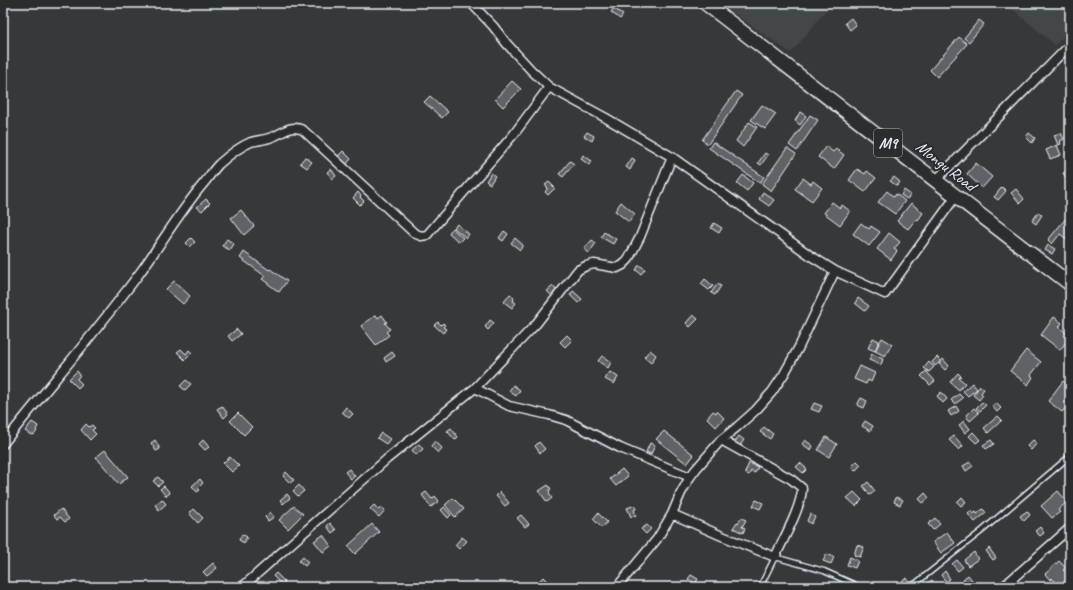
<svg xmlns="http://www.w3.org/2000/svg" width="1073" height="590" font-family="Caveat,sans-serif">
<rect width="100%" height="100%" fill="#35393a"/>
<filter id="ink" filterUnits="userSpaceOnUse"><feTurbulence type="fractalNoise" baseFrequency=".025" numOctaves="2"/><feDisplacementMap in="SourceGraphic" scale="8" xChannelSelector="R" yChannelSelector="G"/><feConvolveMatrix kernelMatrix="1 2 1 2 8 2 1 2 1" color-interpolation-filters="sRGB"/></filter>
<g filter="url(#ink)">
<path fill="#424647" d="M719,3H832L791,53Z
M1005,3H1070V30L1055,45Z"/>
<path fill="#5f6365" stroke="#e8f1f8" d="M614,8L623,15L620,19L611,12Z
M851,18L856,25L850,30L845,23Z
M979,20L984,24L969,42L964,38Z
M959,37L967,44L937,77L930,70Z
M512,81L521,89L503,107L495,99Z
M736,91L742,95L708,144L702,140Z
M430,96L448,112L442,118L424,102Z
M762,105L776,114L765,129L751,120Z
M800,112L806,116L800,125L795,121Z
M810,115L818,120L797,151L789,145Z
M749,122L757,127L743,147L736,141Z
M587,132L594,136L592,141L584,136Z
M1029,133L1035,138L1032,143L1026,137Z
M1061,133L1064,139L1060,141L1061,144L1058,145L1054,135Z
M713,142L764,177L760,183L709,148Z
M1057,145L1061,155L1050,159L1046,150Z
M826,146L833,152L836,149L844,155L834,169L818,157Z
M787,148L796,154L771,191L762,184Z
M343,151L351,159L345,166L337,157Z
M765,153L768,155L761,165L758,163Z
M583,155L592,161L589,165L581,159Z
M305,157L312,162L307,168L300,163Z
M632,158L635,160L630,170L626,167Z
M570,161L574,164L563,177L559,174Z
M976,163L992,177L982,188L967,174Z
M331,169L336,176L332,179L327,172Z
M857,169L865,174L867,171L876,178L865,192L849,180Z
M1067,171L1070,175V181L1068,182L1063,173Z
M491,173L495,176L490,184L486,181Z
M743,175L753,183L747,191L737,183Z
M894,177L900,182L897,186L890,181Z
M803,178L811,184L813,181L822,188L812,201L795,189Z
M549,182L555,188L548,195L545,192L548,188L545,185Z
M1002,187L1006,191L998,200L994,197Z
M1016,189L1024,199L1020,203L1011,193Z
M904,190L911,195L907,199L901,195Z
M887,191L894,197L896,194L905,201L895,214L878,202Z
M358,192L361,196L360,197L364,201L360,205L353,198Z
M763,192L774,200L769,206L759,199Z
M206,199L210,203L202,211L197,207Z
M621,202L635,214L629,222L615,211Z
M832,202L840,208L842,205L850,211L840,225L824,213Z
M911,203L923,213L918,220L916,219L908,229L897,221Z
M241,210L254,226L244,235L231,218Z
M1038,213L1042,215L1036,224L1032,221Z
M1067,217L1070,220V242L1060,234L1052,244L1048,240Z
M714,223L722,228L719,233L711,228Z
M861,223L869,229L871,226L880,232L869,246L853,234Z
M457,224L469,234L466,238L454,228Z
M452,228L463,238L459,242L449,233Z
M504,231L508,234L503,241L499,238Z
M604,232L616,239L613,244L601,237Z
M889,233L900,242L894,249L897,251L891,260L877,249Z
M191,238L195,242L190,247L186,243Z
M515,238L523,245L520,250L511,243Z
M227,239L234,244L230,250L222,246Z
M592,240L596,243L589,253L584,249Z
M1048,245L1055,249L1052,254L1045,250Z
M244,252L269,270L270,269L287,281L279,292L262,279L265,276L240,258Z
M639,265L645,269L641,274L636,270Z
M705,279L713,286L709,290L701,284Z
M174,281L190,296L183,304L166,289Z
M717,284L721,286L715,295L711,293Z
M553,286L557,291L552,296L547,291Z
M573,291L582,299L578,303L570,295Z
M510,294L514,297L513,298L514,300L513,301L516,303L512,308L504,302Z
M858,298L869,306L865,311L855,303Z
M376,315L378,318L382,315L387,322L385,323L390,329L386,332L389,335L376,345L361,326Z
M693,315L698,319L690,327L686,323Z
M1054,317L1062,323L1059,327L1070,336V337L1060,350L1041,335Z
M490,320L494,323L488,330L485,327Z
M438,322L441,325L443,323L445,325L443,327L446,329L443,333L434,325Z
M237,329L241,334L232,341L228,336Z
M567,335L572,340L565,347L560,342Z
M873,338L879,341L875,351L868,348Z
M882,338L892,344L885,356L875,351Z
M181,349L186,354L189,350L192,353L185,360L177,352Z
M650,350L656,355L651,363L644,357Z
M1026,350L1041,362L1031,375L1033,377L1028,385L1010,371Z
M392,352L395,356L386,362L384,358Z
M872,354L883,359L881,365L869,360Z
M602,356L611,362L608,368L598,361Z
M937,357L941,361L935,366L932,362Z
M943,359L949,366L945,370L939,364Z
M929,362L934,367L929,372L924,368Z
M860,366L875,373L871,382L868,380L866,384L854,379Z
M77,371L80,375L77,379L82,384L78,388L69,379Z
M926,371L935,381L930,385L921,376Z
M610,372L618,377L614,384L605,379Z
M958,373L961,376L959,378L965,383L959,390L950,382Z
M186,380L191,384L185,390L180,386Z
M1063,381L1070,387V403L1062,412L1048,401Z
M972,383L977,389L968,396L963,391Z
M513,385L520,390L516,396L509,391Z
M980,386L984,389L981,393L983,395L979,400L973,395Z
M941,392L947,399L943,403L937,396Z
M959,394L963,398L955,404L951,400Z
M861,398L867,401L864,408L857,405Z
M982,402L986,405L980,411L976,408Z
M814,403L822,406L819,412L811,409Z
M996,403L1001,408L997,412L992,406Z
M222,406L228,414L224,418L217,409Z
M956,406L959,411L951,416L948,411Z
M346,407L353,414L349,418L342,412Z
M974,408L979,413L970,421L966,416Z
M713,411L716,413L717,411L724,418L716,427L707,418Z
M238,413L252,427L244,435L230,421Z
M998,416L1002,420L988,433L984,428Z
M865,421L873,426L870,431L862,426Z
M964,421L970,429L965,433L959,425Z
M32,422L38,426L36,430L37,431L34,435L33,434L31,435L25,431Z
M86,424L89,427L92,425L95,428L92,430L96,434L90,440L81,430Z
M764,427L773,434L770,439L760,432Z
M451,428L458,437L455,440L447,431Z
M664,431L694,455L687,464L656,439Z
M973,432L980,440L976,443L969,436Z
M381,433L390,439L386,444L377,438Z
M739,436L744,440L739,447L734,443Z
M954,436L963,446L959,450L949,440Z
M826,437L837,444L829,457L818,450Z
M155,440L160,449L156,451L151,443Z
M203,440L209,447L205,450L199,444Z
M805,440L813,446L811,450L802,444Z
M991,440L994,444L986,449L983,445Z
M1033,440L1037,443L1031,450L1027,446Z
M435,441L442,448L438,453L431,446Z
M539,442L545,449L540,453L535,446Z
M650,443L655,445L651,454L646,452Z
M419,444L423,449L416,455L412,450Z
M105,450L128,477L119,484L96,457Z
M230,457L239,466L232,472L223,463Z
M857,461L861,465L855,471L851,467Z
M970,462L973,466L966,471L963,466Z
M749,463L758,467L755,473L751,471L749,475L745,473Z
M800,463L807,469L803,473L796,467Z
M349,469L355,476L351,479L345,472Z
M622,469L628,476L616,486L610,479Z
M286,472L294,480L290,483L283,476Z
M158,477L163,482L158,486L153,481Z
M200,479L203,483L198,488L200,490L197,492L192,486Z
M868,482L875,491L870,495L863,486Z
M299,485L304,491L298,496L293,491Z
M548,485L551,489L549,490L550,493L549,494L552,498L547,502L539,491Z
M164,486L170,493L166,496L160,489Z
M1058,491L1067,502L1058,510L1060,512L1052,518L1041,506Z
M426,492L432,499L435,496L439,501L431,507L422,495Z
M500,492L509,503L505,506L496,496Z
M854,492L862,500L856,506L847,498Z
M925,493L929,498L923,503L919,499Z
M287,494L290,498L283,504L280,500Z
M896,497L903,500L900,505L894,502Z
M962,497L966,502L961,506L957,502Z
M453,498L464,509L455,517L445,505Z
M162,499L166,504L159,510L155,505Z
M756,500L763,503L760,509L753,506Z
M374,505L379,510L381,507L385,510L379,517L370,509Z
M635,505L636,509L634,510L636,515L631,517L627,508Z
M294,506L303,514L288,529L279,520Z
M444,507L451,515L448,518L441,510Z
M61,509L69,519L65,522L60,517L57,519L54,515Z
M194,509L203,518L198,523L189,513Z
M983,509L986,513L975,522L968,514L971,511L973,514L976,512L977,514Z
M1027,511L1030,515L1024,521L1020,516Z
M270,512L274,517L268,521L265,517Z
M598,513L607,522L602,528L593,519Z
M810,514L815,517L811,524L807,521Z
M521,515L529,524L525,527L517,518Z
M741,518L746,520L742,527L745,528L743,533L733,528L737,522L738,523Z
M935,518L940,524L933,530L928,524Z
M330,523L336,530L332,533L327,526Z
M372,524L379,532L355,554L348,546Z
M647,525L651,529L646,534L641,529Z
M1040,527L1044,533L1040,536L1035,531Z
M947,532L955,543L941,553L933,542Z
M242,534L247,537L244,543L239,540Z
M323,535L331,546L323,552L314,541Z
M462,537L467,541L459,549L455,545Z
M857,545L864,547L860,557L854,555Z
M989,548L996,558L993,560L986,551Z
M974,552L978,559L968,566L964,560Z
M827,554L834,557L831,564L823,561Z
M303,557L308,562L305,566L299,561Z
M850,557L858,561L855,568L847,565Z
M957,560L963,567L958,571L952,564Z
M1059,561L1066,568L1063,570L1070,577V580L1062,587H1059L1052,578L1050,580L1045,574Z
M213,563L217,568L207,576L203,572Z
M945,571L950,579L946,582L941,575Z
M276,573L285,582L282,585L273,576Z
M691,575L698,579L695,584L688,579Z
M968,575L975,584L971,587L963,579Z
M543,577L547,581L543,585L545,587H540L536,584Z
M907,578L909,582L901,587L899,583Z
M932,580L937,587H928L926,584Z"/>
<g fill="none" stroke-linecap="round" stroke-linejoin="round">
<g stroke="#e8f1f8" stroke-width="7">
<path id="lane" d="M760,587L775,557L824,571L860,587
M911,587L983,530L1070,456"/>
</g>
<g stroke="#e8f1f8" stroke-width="11">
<path id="street" d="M471,3L493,26L507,44L531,70L549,87L606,118L672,157L811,256L835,271L885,294L956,196
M936,180L1070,45
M475,388L509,406L549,415L566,420L620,448L690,477
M721,440L791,479L802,488C802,506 783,540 775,557L722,536L672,514L681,493L690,477L696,469L721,440L737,427L756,410L772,392L784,374L799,347L835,271
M3,444C48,387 96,332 139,274C161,244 180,211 204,183C209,177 213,170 219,164C229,155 239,147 251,142C258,140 265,140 272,137C284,133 289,124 303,130L414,233L421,236L427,235L514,134L549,87
M242,587L387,459L475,388L536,324L578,270L586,266L594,264L617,268L623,265L628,260L640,237L672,157
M617,587L657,539L672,514
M1003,587L1070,528"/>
</g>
<g stroke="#e8f1f8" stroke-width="16">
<path id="primary" d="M705,3L1070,284"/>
</g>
<use href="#lane" stroke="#2a2d2e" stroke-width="4"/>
<use href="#street" stroke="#2a2d2e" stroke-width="8"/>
<use href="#primary" stroke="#2a2d2e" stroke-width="13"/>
</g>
</g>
<g text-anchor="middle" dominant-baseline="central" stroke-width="4" stroke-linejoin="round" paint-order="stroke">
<rect fill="#2a2d2e" stroke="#afb6bb" stroke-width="1" x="874" y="129" width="28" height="28" rx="3"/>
<g font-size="16" font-weight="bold" fill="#e8f1f8">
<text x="888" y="143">M9</text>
</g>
<g font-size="17" fill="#e8f1f8" stroke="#2a2d2e">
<text transform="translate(946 166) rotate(38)">Mongu Road</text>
</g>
</g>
<rect width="1073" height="590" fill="none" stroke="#2a2d2e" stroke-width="16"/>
<rect x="8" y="8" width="1057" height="574" fill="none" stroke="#e8f1f8" stroke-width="1.5" filter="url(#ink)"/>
</svg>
